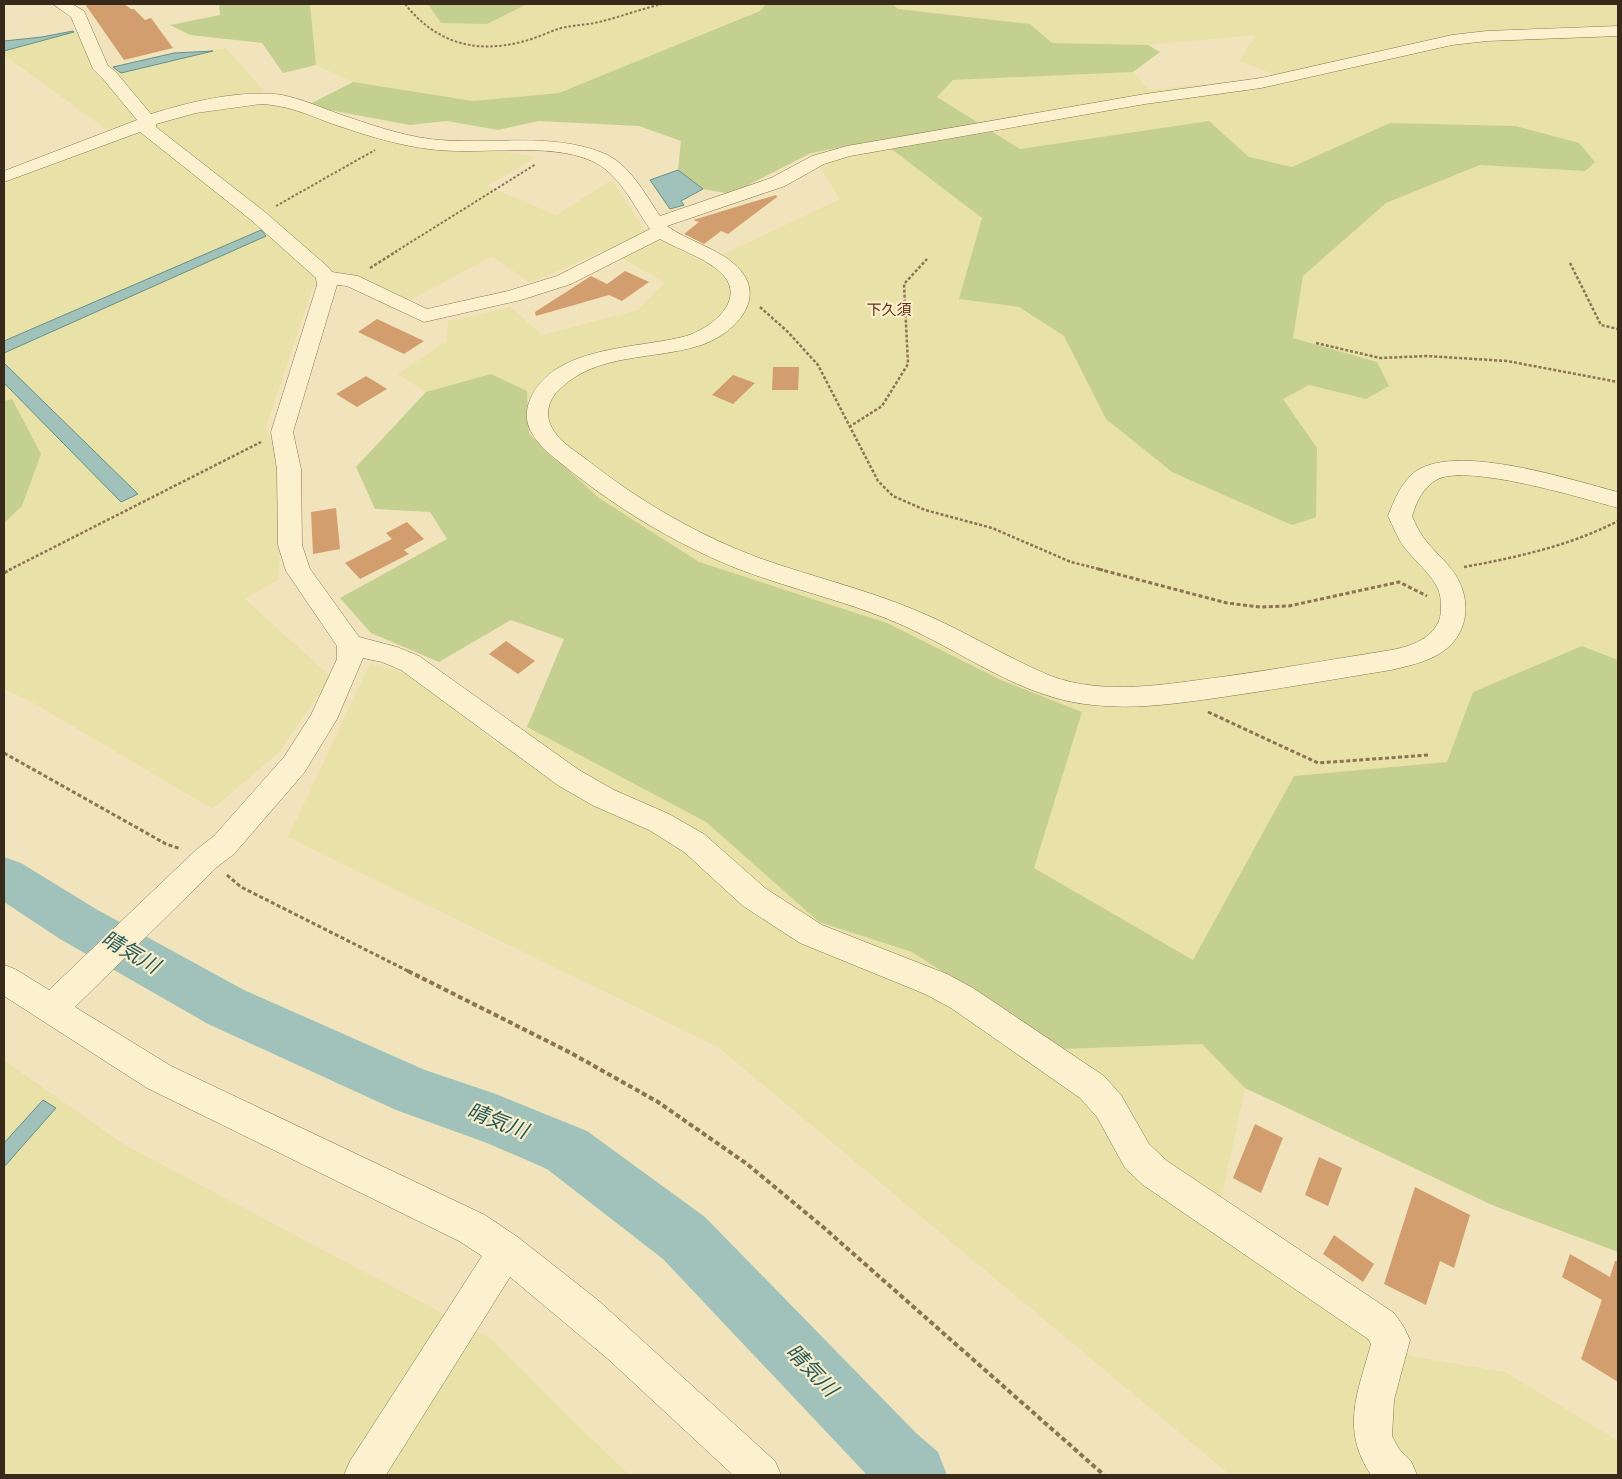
<svg xmlns="http://www.w3.org/2000/svg" width="1622" height="1479" font-family="Spectral,'Noto Sans JP',serif">
<rect width="100%" height="100%" fill="#f1e4bc"/>
<path fill="#e8e1a8" d="M310,4H428L441,23L487,24L527,4H766L760,11L559,93L473,101L353,82L316,65Z
M893,4H1618V660L1582,646L1473,692L1447,762L1294,776L1193,960L1034,868L1082,712L1001,680L887,623L699,562L599,498L529,434L527,391L491,374L426,392L398,374L447,341L448,321L511,307L542,335L638,310L665,282L606,250L530,283L492,256L392,310L344,282L313,287L266,427L282,471L279,579L245,599L331,677L279,752L213,809L30,701L4,689V523L22,506L12,399L4,401V173L110,132L4,55V48L78,31L101,73L180,55L226,48L267,94L312,103L383,137L430,149L501,151L536,157L487,186L556,215L612,180L646,232L705,263L840,199L811,153L868,142L894,151L982,218L960,299L1019,307L1064,336L1106,419L1172,472L1317,448L1283,399L1309,385L1366,399L1377,362L1292,338L1303,276L1386,203L1480,165L1584,171L1595,162L1579,143L1516,126L1390,123L1292,167L1249,157L1209,121L1020,149L937,98L953,80L1133,72L1149,90L1278,76L1240,61L1255,35L1148,45L1052,43L1030,24L897,9Z
M370,664L410,673L497,744L527,727L706,822L819,922L912,952L1062,1049L1202,1044L1245,1088L1216,1224L1410,1356L1505,1372L1618,1441V1475H1230L718,1047L288,837Z
M4,1060L123,1144L491,1339L629,1475H4Z"/>
<path fill="#c4d08f" d="M219,4H310L316,65L283,73L262,43L190,35L170,25L220,15Z
M428,4H527L487,24L441,23Z
M766,4H893L898,9L1030,24L1052,43L1148,45L1160,52L1133,72L953,80L937,97L1020,149L1209,121L1249,157L1292,167L1390,123L1516,126L1579,143L1595,162L1585,171L1480,165L1386,203L1303,276L1293,338L1377,362L1389,386L1366,399L1309,385L1283,399L1317,448L1316,517L1292,525L1172,472L1106,419L1064,336L1019,307L959,299L982,218L894,151L868,142L811,153L731,194L703,189L678,170L681,141L639,126L538,121L498,130L447,121L410,125L329,110L312,103L353,82L473,101L559,93L760,11Z
M491,374L527,391L529,434L599,498L699,562L887,623L1001,680L1082,712L1034,868L1193,960L1294,776L1447,762L1473,692L1582,646L1618,660V1252L1492,1205L1245,1088L1202,1044L1062,1049L912,952L819,922L706,822L527,727L564,639L511,620L439,662L371,633L340,598L447,539L430,512L375,509L356,467L426,392Z
M12,399L41,454L22,506L4,523V401Z"/>
<path fill="#a0c2ba" stroke="#679088" d="M73,31L74,32L4,51V41L42,37Z
M213,51L121,73L113,67L174,53Z
M678,170L703,189L681,201L684,205L670,209L650,180Z
M261,230L266,236L4,353V341Z
M4,363L138,494L121,502L4,383Z
M43,1100L56,1108L4,1167V1143Z"/>
<g fill="none" stroke-linecap="round" stroke-linejoin="round">
<path fill="#a0c2ba" fill-rule="evenodd" d="M4,857L21,863L96,909L244,990L425,1070L496,1094L587,1131L705,1217L916,1433L938,1452L947,1475H867L663,1259L547,1169L487,1143L396,1110L208,1024L60,939L4,902Z"/>
</g>
<path fill="#d39e6e" d="M85,4H124L131,9H134L145,20L151,18L173,48L124,60Z
M776,195L777,197L728,234L721,231L704,244L684,234L699,222L693,220Z
M625,271L649,282L622,301L609,295L536,316L535,312L591,276L607,284Z
M377,319L424,341L404,354L358,332Z
M773,367H799L798,390H772Z
M733,375L755,383L733,404L712,395Z
M366,376L387,389L357,407L336,394Z
M336,508L340,549L313,554L311,512Z
M407,522L424,539L404,550L409,554L360,579L345,563L392,539L386,533Z
M506,641L535,661L518,674L489,654Z
M1255,1124L1283,1138L1261,1193L1233,1178Z
M1319,1157L1342,1168L1328,1206L1305,1195Z
M1415,1187L1470,1215L1454,1268L1440,1261L1426,1305L1384,1284Z
M1334,1235L1374,1264L1363,1282L1323,1254Z
M1570,1254L1610,1277L1615,1261H1618V1382L1581,1359L1602,1300L1562,1277Z"/>
<g fill="none" stroke-linecap="round" stroke-linejoin="round">
<g stroke="#8a7454" stroke-width="1">
<path id="minor" d="M53,4H72L84,11L108,66L115,71L151,114C188,102 244,89 282,95C302,99 320,107 339,114C369,124 399,135 430,139C488,146 548,131 603,153C630,164 644,193 660,216L771,178L812,156L847,146L1145,94L1261,78L1452,35L1487,31L1618,26V36L1487,41L1452,45L1261,88L1145,104L850,156L824,164L785,186L667,226C688,241 714,247 733,263C745,273 752,285 749,300C744,323 719,340 698,346C653,360 596,353 560,389C553,395 548,404 548,414C549,435 571,448 586,459C639,501 699,536 762,559C813,577 865,589 915,610C962,629 1005,657 1051,676C1105,696 1166,684 1221,677C1278,669 1335,659 1391,650C1414,646 1442,635 1441,607C1441,599 1440,592 1436,585C1428,571 1414,560 1404,547C1397,537 1393,526 1388,516C1394,500 1402,481 1416,471C1459,443 1571,480 1618,492V508C1582,498 1469,464 1438,479C1423,487 1417,501 1412,516C1415,523 1418,530 1423,537C1432,550 1446,560 1455,574C1473,602 1468,637 1439,654C1424,663 1407,666 1391,670C1335,679 1279,689 1223,697C1180,703 1137,710 1093,705C1023,699 965,653 902,625C850,602 794,590 741,570C674,544 613,506 557,460C538,445 519,425 530,400C552,345 639,349 686,336C707,330 742,305 727,280C715,261 679,250 660,239L571,284L521,300L424,322L347,286L337,285L293,432L301,469L302,545L310,569L359,637L397,647L419,656L579,770L614,790L669,814L704,834L765,888L822,925L947,974L973,988L1104,1076L1121,1095L1149,1144L1167,1161L1394,1313L1404,1327L1410,1340L1394,1400L1392,1436L1399,1449L1411,1461L1417,1475H1371C1340,1429 1358,1392 1371,1344L1368,1339L1143,1185L1125,1168L1097,1117L1080,1098L951,1008L925,994L800,943L743,906L684,852L649,830L594,806L559,786L401,670L382,662L363,658L337,719L304,773L234,854L217,867L75,1007L171,1066L485,1215L519,1238L599,1301L775,1461L781,1475H733L608,1359L510,1277L386,1475H344L350,1461L482,1256L459,1241L147,1088L4,996V965L15,969L49,990L197,849L214,836L284,757L311,715L337,659V646L286,571L278,545L277,469L271,432L317,285L316,278L251,220L140,132L4,182V171L137,120L103,79L93,69L71,17ZM261,104C286,105 307,114 330,123C362,134 396,145 429,149C479,156 547,141 592,161C620,174 633,205 650,229L557,276L508,291L427,309L358,276L332,272L327,266L265,212L156,127V124L196,113Z"/>
</g>
<path stroke="#8a7454" stroke-width="2" stroke-dasharray="2.5 2" stroke-linecap="butt" d="M405,4C435,42 474,54 521,42C535,39 548,32 561,28C574,25 587,25 599,22C620,17 641,9 662,4
M276,206L375,150
M395,252L536,164"/>
<path stroke="#8a7454" stroke-width="2.5" stroke-dasharray="3 2" stroke-linecap="butt" d="M1570,263L1601,325L1618,329
M370,268L397,251
M760,307L788,332L818,365L878,481L893,496L925,510L992,528L1071,562L1103,570
M1316,343L1380,358L1427,356L1507,361L1618,382
M849,427L882,406L908,364L904,284L927,259
M1464,567C1518,557 1569,546 1618,521
M9,570L261,442"/>
<path stroke="#8a7454" stroke-width="3" stroke-dasharray="4 2.5" stroke-linecap="butt" d="M1098,569L1227,603L1260,607L1289,606L1399,582L1427,596
M4,573L11,569
M1208,712L1318,763L1429,755
M4,753L166,844L181,849
M227,875L241,887L410,972"/>
<path stroke="#8a7454" stroke-width="4" stroke-dasharray="5 3" stroke-linecap="butt" d="M408,971L571,1053L658,1102L747,1164L823,1227L1104,1475"/>
<use href="#minor" fill="#fcf1cf" fill-rule="evenodd"/>
</g>
<g text-anchor="middle" dominant-baseline="central" stroke-width="4.5" stroke-linejoin="round" paint-order="stroke">
<g font-size="15" fill="#682c16" stroke="#f8eecc">
<text x="889" y="310">下久須</text>
</g>
<g font-size="21" font-style="italic" fill="#285959" stroke="#f8eecc">
<text transform="translate(130 953) rotate(30)">晴気川</text>
<text transform="translate(497 1122) rotate(21)">晴気川</text>
<text transform="translate(811 1371) rotate(46)">晴気川</text>
</g>
</g>
<rect width="1622" height="1479" fill="none" stroke="#382a1a" stroke-width="10"/>
</svg>
